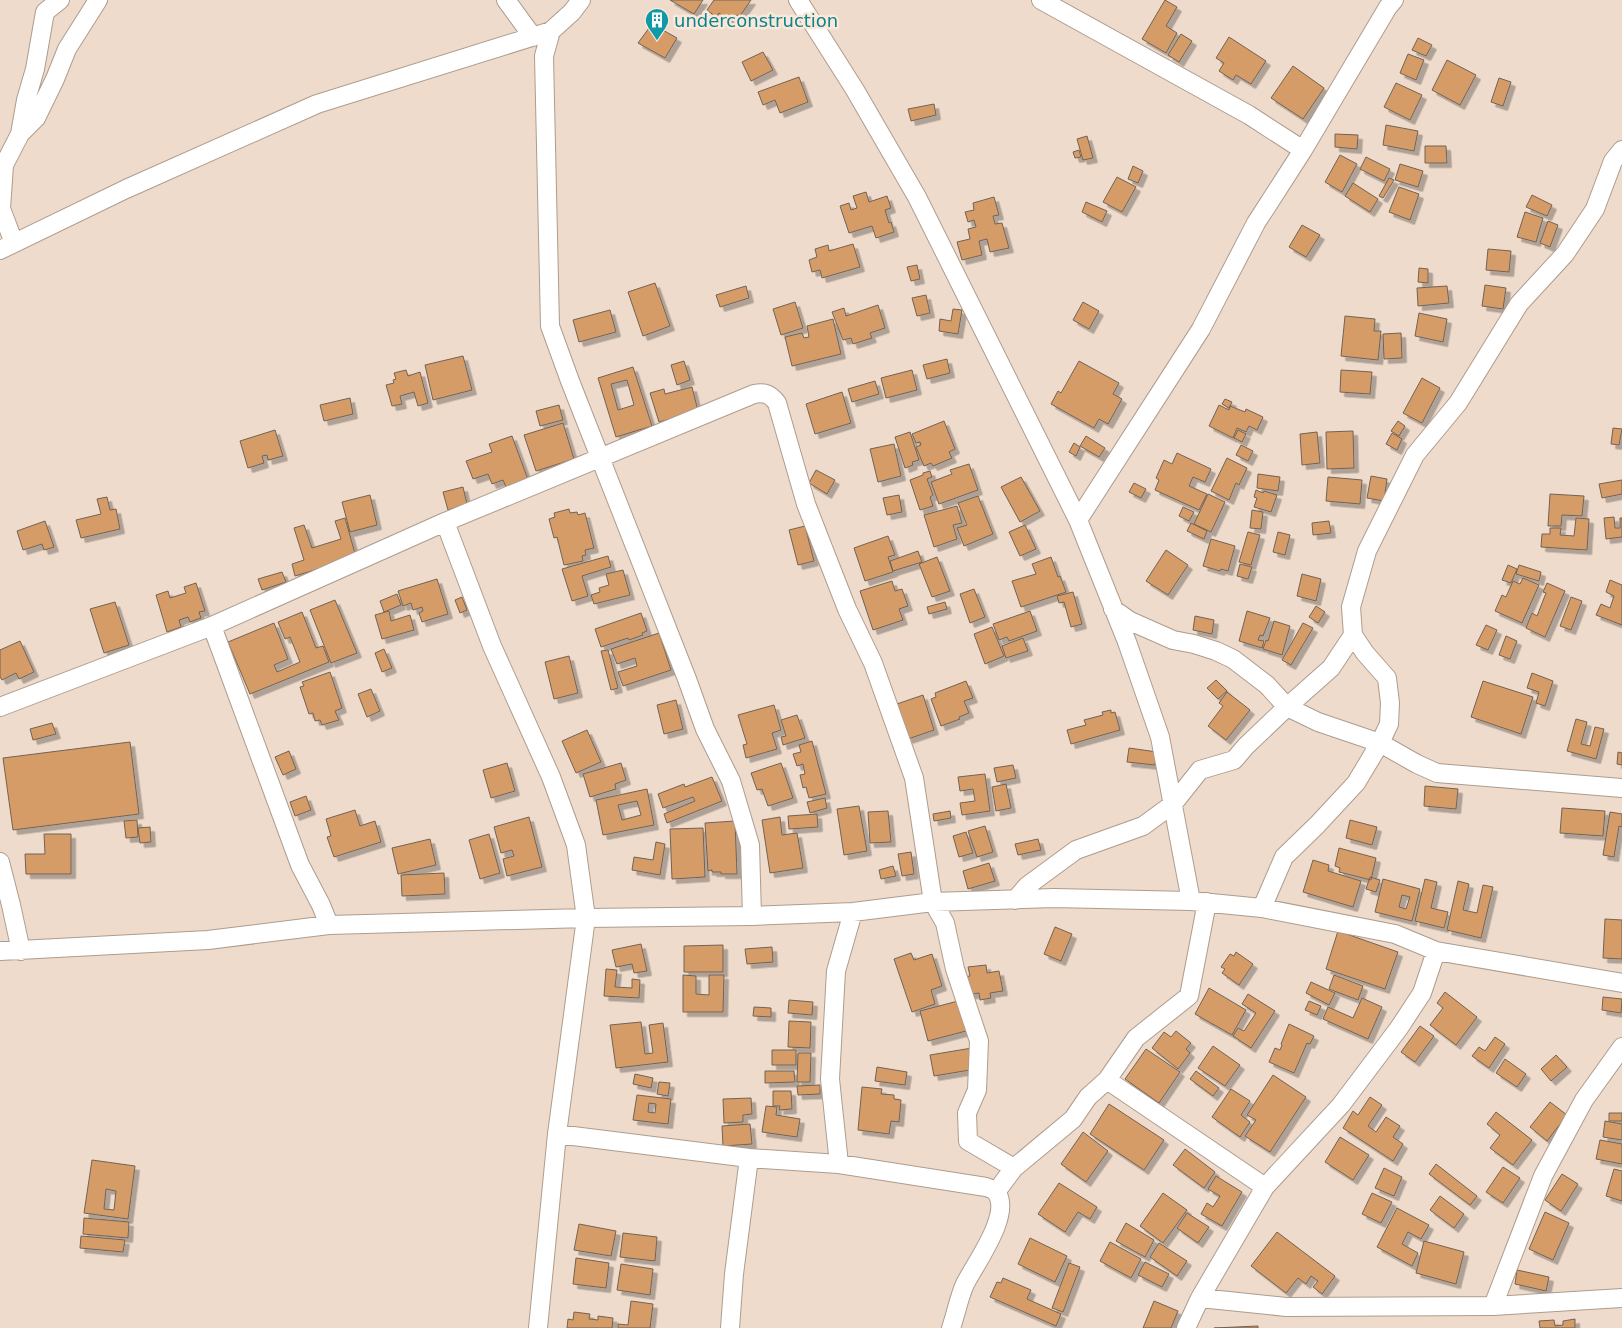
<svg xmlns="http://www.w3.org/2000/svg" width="1622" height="1328" font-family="'DejaVu Sans',sans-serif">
<defs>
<filter id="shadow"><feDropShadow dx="4.5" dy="4.5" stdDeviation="0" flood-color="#0004"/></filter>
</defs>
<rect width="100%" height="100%" fill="#eedbcb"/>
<path fill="#d59c68" stroke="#726254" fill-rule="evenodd" filter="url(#shadow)" d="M670,0H703L694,14Z
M714,0H751L740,16L737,15L731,22L719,13L716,17L707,10Z
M1165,0L1177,7L1166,26L1177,33L1166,53L1142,39Z
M652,24L677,38L665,58L638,43Z
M1181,34L1192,41L1179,62L1168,55Z
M1229,37L1266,61L1251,84L1236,75L1233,80L1219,71L1224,63L1216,58Z
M1418,38L1432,45L1426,56L1412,50Z
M763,52L773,70L751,81L742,62Z
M1408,54L1424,60L1416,80L1400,73Z
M1447,60L1476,75L1460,105L1432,90Z
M1293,66L1324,88L1303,119L1271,98Z
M799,77L808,102L780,113L775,100L763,105L758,92Z
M1499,78L1511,82L1503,106L1491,102Z
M1396,83L1422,95L1410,120L1384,107Z
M934,104L936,115L911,121L908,109Z
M1386,125L1418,131L1414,151L1383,145Z
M1335,134L1358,135L1357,149L1335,147Z
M1087,136L1093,158L1083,160L1077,139Z
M1425,146H1446L1447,163H1425Z
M1079,150L1081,157L1075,158L1073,152Z
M1340,155L1357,164L1342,192L1325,182Z
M1366,157L1390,169L1384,181L1360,169Z
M1400,164L1423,171L1418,187L1395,180Z
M1133,166L1143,171L1138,183L1128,179Z
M1117,177L1136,187L1122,212L1103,202Z
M1389,178L1394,180L1383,198L1379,196Z
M1353,183L1378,199L1370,212L1345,196Z
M1399,187L1419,194L1410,220L1389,212Z
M866,192L869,202L887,196L891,208L885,210L889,223L891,222L894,232L876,238L872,226L849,233L840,206L849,203L851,210L857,208L853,196Z
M1532,195L1552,205L1547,216L1526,207Z
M994,197L999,215L993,216L995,224L1002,223L1009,248L990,252L987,239L979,241L982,255L962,260L957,242L970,239L968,229L976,227L974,220L968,222L965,212L974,210L973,203Z
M1086,202L1107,211L1102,222L1082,212Z
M1525,212L1543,218L1536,242L1517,237Z
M1548,221L1558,225L1550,247L1540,243Z
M1302,225L1320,235L1306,257L1289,247Z
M853,244L860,267L822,278L820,270L812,272L809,260L817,257L815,249L828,245L829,251Z
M1488,249L1511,251L1509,272L1486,270Z
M917,265L920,279L911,281L907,267Z
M1419,268L1428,269V283L1418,282Z
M655,283L670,326L643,336L628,292Z
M1485,285L1506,288L1503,309L1482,306Z
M746,286L749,298L720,307L716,295Z
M1447,286L1449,303L1418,306L1417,288Z
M926,295L930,313L917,316L912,298Z
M795,302L803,328L781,335L773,309Z
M1083,302L1099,311L1089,329L1073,320Z
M878,305L885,328L870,333L872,338L853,344L851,338L843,340L832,312L844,308L846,316Z
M953,309L962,310L958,334L939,331L940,319L951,321Z
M610,310L616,332L579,342L573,320Z
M1419,313L1447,319L1443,342L1415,336Z
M1345,316L1375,319L1374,331H1381L1378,360L1341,356Z
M833,319L841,354L792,366L785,337L802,333L804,338L809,337L807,326Z
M1401,333L1402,358L1384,359L1383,334Z
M463,356L472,390L433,400L425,365Z
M947,359L950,373L927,379L923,365Z
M684,361L690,380L677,385L671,365Z
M1079,361L1119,383L1113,394L1122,399L1108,424L1099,419L1094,428L1051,404L1058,391L1061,393Z
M633,367L652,426L616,437L598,378ZM627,380L634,405L618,410L611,384Z
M406,370L408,376L420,372L428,403L418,406L414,392L400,396L402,404L392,406L386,385L394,383L393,380L396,379L394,373Z
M912,370L917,390L886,398L881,378Z
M1341,370L1372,372L1370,394L1340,392Z
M1422,378L1440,388L1422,423L1403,413Z
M875,381L879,394L852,402L848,389Z
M692,387L698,411L659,422L650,393L664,389L665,394Z
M842,392L851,423L815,434L806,404Z
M350,398L353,414L324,421L320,405Z
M1225,399L1232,402L1229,408L1222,404Z
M559,405L563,420L540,426L536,411Z
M1219,405L1229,410L1230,406L1245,412L1246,409L1263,417L1257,430L1249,426L1246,432L1237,428L1233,438L1209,426Z
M944,421L955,449L949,452L952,458L933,466L931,463L924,466L916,447L921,445L920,442L916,443L912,434Z
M1398,421L1405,426L1399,436L1391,431Z
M563,423L574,459L536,471L524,435Z
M1613,428L1622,429L1619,445L1611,444Z
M275,430L283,456L268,460L267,455L262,456L264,463L248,468L240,441Z
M1238,430L1246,434L1242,442L1234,438Z
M1353,431L1354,468L1327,469L1326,432Z
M910,432L919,460L912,462L913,465L905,468L895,437Z
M1317,432L1320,463L1302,465L1300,434Z
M1392,433L1402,439L1397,450L1386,444Z
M512,436L530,485L508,492L503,480L492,484L488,474L473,479L466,461L492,452L489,444Z
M1086,436L1105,448L1099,457L1080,446Z
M1074,443L1080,447L1076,456L1069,452Z
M894,444L901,476L878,482L870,449Z
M1241,445L1253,451L1248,461L1236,455Z
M1177,453L1211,469L1205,482L1193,477L1189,486L1207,494L1199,510L1155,490L1159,480L1156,478L1164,460L1172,464Z
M1227,458L1247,468L1239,485L1236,483L1229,500L1211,491Z
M969,464L978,490L939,504L931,482L952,474L950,470Z
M816,470L835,480L827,494L809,483Z
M930,471L932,477L927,479L933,495L930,497L933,506L920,510L910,480L923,475V473Z
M1258,474L1280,477L1278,491L1257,488Z
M1371,476L1387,479L1384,501L1367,498Z
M1021,477L1040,511L1020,522L1001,487Z
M1328,477L1362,480L1360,504L1326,501Z
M1622,480V494L1602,498L1599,484Z
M1134,483L1146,489L1141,498L1129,492Z
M463,487L467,504L448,510L443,492Z
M1256,490L1263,493L1264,491L1277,495L1271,512L1254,507L1257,498L1254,497Z
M1208,494L1225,502L1211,532L1194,524Z
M1550,494L1584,496L1582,516L1562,515L1561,526H1548Z
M370,495L377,525L350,532L342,502Z
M899,495L902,512L887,515L883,498Z
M978,496L993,534L964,546L957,528L967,525L958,503Z
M107,497L110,510L116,509L120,529L81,538L76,520L101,514L97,499Z
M957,506L962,523L953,525L957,539L934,547L924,515Z
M1183,507L1194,512L1189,521L1179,516Z
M569,509L570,513L577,512L578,515L585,513L594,548L585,550L586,555L582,556L583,561L564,565L557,537L554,538L549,519L555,517L554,513Z
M1252,510L1263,512L1261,529L1250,528Z
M1614,517L1615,528H1620V518H1622V537L1606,539L1604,518Z
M345,518L356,557L295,576L292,564L304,560L294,528L304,525L312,548L341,539L335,521Z
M1576,518L1589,519L1587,550L1541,547L1542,534H1550V528H1561L1560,535L1574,536Z
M45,521L54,547L44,550L42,544L23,550L17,531Z
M1329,521L1331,533L1313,535L1312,523Z
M1191,523L1207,531L1204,539L1187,531Z
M1025,525L1036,549L1020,556L1009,532Z
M805,526L814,561L798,565L789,530Z
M1248,532L1260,535L1251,565L1239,562Z
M1278,532L1290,535L1285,555L1273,552Z
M888,536L895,555L888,557L893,572L865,581L854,548Z
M1211,539L1235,546L1228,571L1221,569L1220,571L1203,566Z
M1166,550L1188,565L1168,595L1146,581Z
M918,551L922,562L893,571L890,561Z
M608,556L611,567L582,576L588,596L572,601L562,569Z
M937,557L950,591L932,597L919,564Z
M1051,557L1058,577L1060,576L1066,592L1021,607L1012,581L1036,574L1032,564Z
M1240,564L1252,567L1248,579L1237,576Z
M1508,565L1517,569L1511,583L1502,580Z
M1519,565L1541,572L1539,581L1516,574Z
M623,570L630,595L594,604L591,595L600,592L599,588L609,585L606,574Z
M282,572L286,582L262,590L258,579Z
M1302,574L1321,579L1316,601L1297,596Z
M1523,578L1539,585L1522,623L1495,611L1502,595L1506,597L1513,581L1520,584Z
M437,579L448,614L422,622L419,613L423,611L422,607L413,610L411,603L403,606L398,591Z
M1610,580L1622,585V625L1596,615L1601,604L1610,608L1614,596L1606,592Z
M892,581L895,591L902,589L908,606L899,609L903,620L873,630L860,591Z
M196,583L205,611L199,612L201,618L190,622L188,617L179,620L181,627L167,632L156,595L168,591L170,598L186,593L184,587Z
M1547,583L1565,591L1545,637L1526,628L1532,613L1537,616L1546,593L1543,592Z
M974,589L985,617L970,623L960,594Z
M1073,592L1082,624L1071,627L1064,602L1059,603L1057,596Z
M397,594L401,605L384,612L380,601Z
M462,597L467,610L460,613L455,600Z
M1571,597L1582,601L1571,630L1560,626Z
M335,600L357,653L331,663L310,610Z
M115,602L129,645L104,653L90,609Z
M945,602L947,609L929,614L927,607Z
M1316,606L1325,612L1318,623L1309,617Z
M389,611L391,621L410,615L414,630L382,639L375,615Z
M1030,611L1037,631L1009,641L1007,637L999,640L993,624Z
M1247,611L1270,618L1263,636L1260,635L1258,640L1264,641L1262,648L1239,641Z
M302,612L316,648L323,646L329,662L250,694L228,642L274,623L288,659L274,665L277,672L300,662L290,637L285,639L278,622Z
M641,613L647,631L642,633L643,635L629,640L628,638L601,647L595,629Z
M1195,616L1214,620L1212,634L1193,630Z
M1274,621L1290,626L1282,655L1263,649L1266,640L1268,641Z
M1303,623L1313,628L1291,665L1282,660Z
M1486,625L1497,630L1488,650L1476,645Z
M992,627L1004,656L985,664L974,634Z
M659,633L671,670L623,686L618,672L637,666L635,658L617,664L611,649Z
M1506,636L1517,641L1510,659L1499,655Z
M1023,638L1028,651L1006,658L1002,646Z
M20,641L34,672L19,679L16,673L2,680L0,677V650Z
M384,649L392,668L382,672L375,653Z
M608,650L618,688L611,690L601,651Z
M569,656L578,693L554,699L545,662Z
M330,672L342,708L335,711L339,720L322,725L320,720L315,721L313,713L309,714L300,687L304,686L302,682Z
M1532,673L1553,681L1545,706L1536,703L1539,692L1527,688Z
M1216,680L1227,691L1218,699L1207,688Z
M966,681L973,698L964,701L969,713L959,717L960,719L941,726L931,699L936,697L935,693Z
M1483,681L1533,697L1521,734L1471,717Z
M371,689L380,711L367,717L358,694Z
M1227,692L1250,710L1226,740L1208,726L1223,706L1219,703Z
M923,695L934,730L908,739L897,704Z
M676,700L683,729L664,734L657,705Z
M774,705L781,730L772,733L777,749L746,758L743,745L747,744L738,715Z
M1111,710V713L1115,712L1120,730L1071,744L1067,730L1086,725L1084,720L1103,715L1102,712Z
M797,715L805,738L783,745L781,737L786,736L781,720Z
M1576,719L1587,722L1581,744L1590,746L1595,727L1604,729L1596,759L1567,751Z
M52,723L56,734L33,740L30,729Z
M587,730L601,762L576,773L562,741Z
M812,741L826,794L809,798L806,787L803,788L800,775L805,774L803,764L797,766L793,754L801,752L799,745Z
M130,742L139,814L13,830L3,758Z
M1129,748L1157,752L1155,765L1127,762Z
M289,751L296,769L283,775L275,757Z
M1618,752L1622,753V765L1617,764Z
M507,763L515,791L491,798L483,770Z
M621,763L626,780L615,784L616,789L590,797L583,774Z
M781,763L793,798L768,806L762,789L757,790L751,773Z
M1013,765L1016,778L997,782L994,768Z
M985,774L990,811L962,815L960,803L975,801L973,789L960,791L958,777Z
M712,777L722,801L667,823L664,814L695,801L693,797L663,808L658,794L684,784L685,787Z
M1006,784L1011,808L996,811L992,787Z
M1425,786L1458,789L1456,809L1424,806Z
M647,789L654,825L603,835L596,800ZM637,801L641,815L622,820L618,805Z
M306,796L311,810L295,816L290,802Z
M825,798L827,808L810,813L807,802Z
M859,806L867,851L844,855L837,809Z
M1562,808L1605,811L1603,836L1560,833Z
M355,810L360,826L375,821L381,842L334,857L327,837L331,836L326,819Z
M888,811L891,842L870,843L868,812Z
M950,811L951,818L934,821L933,814Z
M1610,812L1622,814V827L1619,826L1614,857L1603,855Z
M817,814L818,827L789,829L788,816Z
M529,817L542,867L507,876L503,859L514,856L512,850L501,853L494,827Z
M780,817L782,835L797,833L803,868L770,873L762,820Z
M137,820L138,837L126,838L124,821Z
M1350,820L1377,827L1372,845L1346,838Z
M735,821L737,874H721V872H712V870L708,871L705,823Z
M985,826L993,852L977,857L968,831Z
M150,827L151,842L140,843L138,828Z
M703,828L705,877L672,879L670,829Z
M966,832L973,853L959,857L953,836Z
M44,834H71V874H26L25,854H45Z
M489,834L500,873L480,879L469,840Z
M430,839L436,865L398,874L392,848Z
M1038,839L1041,850L1018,855L1015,844Z
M656,842L665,844L660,875L632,870L634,857L653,860Z
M1339,848L1376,858L1371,880L1339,872L1340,868L1335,866Z
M911,852L914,874L902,876L898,854Z
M1313,860L1329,865L1328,871L1361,881L1353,907L1303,892Z
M989,863L995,881L968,889L963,871Z
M893,866L896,876L881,879L879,870Z
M444,873L445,894L402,896L401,875Z
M1370,877L1380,880L1376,892L1366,889Z
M1383,879L1420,889L1412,921L1375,912ZM1402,895L1410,897L1406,909L1399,907Z
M1425,879L1437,882L1431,908L1448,912L1444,928L1415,921Z
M1458,881L1469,884L1463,910L1477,913L1483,885L1493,887L1481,938L1447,930Z
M1605,919L1622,920V959L1603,958Z
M1055,927L1072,934L1061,961L1044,954Z
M1338,931L1398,952L1385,989L1326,969Z
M641,944L647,971L634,973L632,964L616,967L612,950Z
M723,945V972H684V946Z
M772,947L773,962L747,964L745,949Z
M1236,952L1253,964L1239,985L1222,973L1225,969L1221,967L1230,954L1234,956Z
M911,953L914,960L932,954L942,986L931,990L935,1004L912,1012L894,959Z
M986,965L987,973L999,971L1003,991L990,993L991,998L980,1000L979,993L967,995L964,977L970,976L968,967Z
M606,969L617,970L615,987L632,988V979L640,980L639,998L604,996Z
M683,975L696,976V994L709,995V975H724L723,1012H683Z
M1334,975L1363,986L1358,1000L1329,989Z
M1311,982L1335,993L1329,1005L1306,993Z
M1209,988L1246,1010L1232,1035L1195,1014Z
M1445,992L1477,1017L1456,1045L1430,1025L1443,1008L1437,1003Z
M1248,994L1275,1011L1251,1048L1233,1036L1238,1028L1244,1031L1256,1013L1242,1004Z
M1603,997L1622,999L1621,1013L1602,1010Z
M1362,998L1382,1007L1368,1039L1323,1019L1328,1007L1353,1018Z
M789,1000L813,1002L812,1015L788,1013Z
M958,1001L966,1031L928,1041L920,1011Z
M1309,1001L1321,1006L1317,1015L1305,1010Z
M754,1007L771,1008V1017L753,1016Z
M789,1021L811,1022L810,1048L788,1047Z
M641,1022L645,1054L653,1053L649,1025L663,1023L668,1062L616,1068L610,1025Z
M1289,1024L1314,1036L1310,1044L1307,1043L1294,1073L1269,1062L1275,1048L1280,1050L1282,1045L1281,1044Z
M1420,1026L1434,1036L1415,1062L1401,1052Z
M1176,1031L1191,1043L1186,1049L1190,1053L1178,1069L1152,1048L1164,1032L1171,1037Z
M1495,1037L1505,1044L1489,1068L1472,1056L1479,1047L1485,1051Z
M1213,1046L1240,1065L1225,1086L1198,1068Z
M972,1048L976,1069L934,1076L930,1055Z
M1146,1049L1180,1072L1159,1103L1125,1079Z
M772,1050H796V1065H772Z
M798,1053H811L810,1082H797Z
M1556,1055L1567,1067L1551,1081L1541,1069Z
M1505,1059L1526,1074L1517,1087L1496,1073Z
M877,1067L907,1072L905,1085L875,1081Z
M765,1071H794L795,1082L765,1083Z
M1196,1071L1219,1088L1213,1096L1190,1079Z
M635,1074L653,1078L651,1088L633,1084Z
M1273,1075L1306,1097L1270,1152L1245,1136L1256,1120L1247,1115Z
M659,1082L670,1083L668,1096L657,1094Z
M820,1085V1094L798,1095L797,1086Z
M862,1087L882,1089L881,1094L894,1095V1099L901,1100L899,1122L891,1121L889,1134L858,1130Z
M1231,1089L1250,1101L1241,1115L1250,1122L1240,1137L1212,1117Z
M773,1091H791L792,1109L779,1110L780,1106H773Z
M637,1095L671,1099L668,1124L633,1120ZM649,1103L656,1104L655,1113L648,1112Z
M1370,1097L1382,1105L1368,1126L1376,1132L1386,1117L1400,1126L1393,1137L1403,1144L1393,1161L1343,1128L1353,1111L1358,1115Z
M751,1098L752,1114L743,1115V1122L724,1123L723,1099Z
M1550,1102L1567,1115L1547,1141L1530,1127Z
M1109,1104L1164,1140L1144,1170L1090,1134Z
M766,1106L777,1107L776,1115L800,1119L797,1137L762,1132Z
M1496,1112L1532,1140L1513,1165L1490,1148L1500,1135L1487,1124Z
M1609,1113H1622V1121H1609Z
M1605,1121L1622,1124V1140L1603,1137Z
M750,1124L752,1144L723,1146L722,1126Z
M1083,1132L1108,1151L1086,1182L1061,1164Z
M1340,1137L1369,1155L1353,1180L1325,1162Z
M1600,1140L1622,1144V1164L1596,1159Z
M1185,1149L1215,1172L1204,1188L1173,1165Z
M92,1160L135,1166L128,1219L84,1213ZM106,1189L116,1191L114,1210L104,1209Z
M1436,1164L1477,1196L1470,1205L1429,1174Z
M1503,1167L1520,1178L1503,1203L1486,1192Z
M1384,1168L1402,1177L1394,1196L1375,1188Z
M1614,1169L1622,1171V1201L1606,1196Z
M1562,1174L1578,1184L1561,1211L1545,1200Z
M1216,1176L1242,1192L1222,1226L1201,1214L1207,1203L1213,1207L1220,1196L1208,1189Z
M1059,1183L1097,1207L1090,1219L1078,1212L1065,1232L1038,1214Z
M1163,1193L1187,1210L1163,1243L1140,1226Z
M1372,1193L1392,1202L1381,1223L1362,1214Z
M1440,1196L1464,1214L1454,1228L1430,1210Z
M1397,1208L1429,1225L1421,1239L1408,1232L1402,1244L1418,1253L1412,1266L1377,1247Z
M1545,1212L1569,1223L1553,1260L1529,1249Z
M1187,1213L1209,1227L1198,1243L1177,1228Z
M84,1218L129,1222L128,1238L83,1234Z
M1126,1223L1154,1240L1145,1257L1116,1241Z
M579,1224L616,1231L611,1256L574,1250Z
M1277,1232L1335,1276L1322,1294L1313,1287L1318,1281L1311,1276L1306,1284L1298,1278L1286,1293L1251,1266Z
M623,1233L657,1237L655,1261L620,1257Z
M81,1236L125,1240L123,1252L80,1248Z
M1030,1238L1067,1256L1055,1282L1018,1264Z
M1424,1241L1464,1252L1456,1284L1416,1273Z
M1110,1242L1141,1259L1131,1278L1100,1261Z
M1159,1243L1187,1261L1177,1276L1150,1257Z
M576,1258L609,1263L606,1288L573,1284Z
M1145,1262L1169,1274L1162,1287L1138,1275Z
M1069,1263L1080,1267L1063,1312L1052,1308Z
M621,1264L653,1269L650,1295L617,1290Z
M1517,1270L1549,1277L1546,1291L1515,1284Z
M1003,1278L1031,1290L1027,1299L1061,1314L1056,1326L990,1297L997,1282L1001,1283Z
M631,1301L653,1304L650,1328H618V1324L628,1325Z
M1154,1301L1178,1311L1171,1328H1143Z
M574,1312L590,1314L589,1319L598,1320V1316L613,1318L612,1328H567L568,1319L573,1320Z
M1575,1319V1328H1540L1539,1321L1554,1320L1555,1326L1563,1325V1321Z
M1258,1326V1328H1214Z"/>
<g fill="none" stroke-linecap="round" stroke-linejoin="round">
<g stroke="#ae9c8d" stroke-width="20">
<path id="minor" d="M506,0L533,37
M581,0L572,12L551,31L544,56L550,326L570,381L687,679L705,729L731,781L750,845L752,916
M798,0L855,90L917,197L1078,520L1127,642L1160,737L1191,901
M1041,0L1249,115L1303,150
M20,134L26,100L35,69L45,12L60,0
M0,206L14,243
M1,209L4,165L20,134L36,118L55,79L67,49L98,0
M0,250L126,189L317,104L551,31
M1078,520L1201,329L1256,223L1303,150L1388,7L1394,0
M445,522L492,646L551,777L576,845L586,918L557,1134L538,1328
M1113,609L1130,621L1173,640L1194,644L1216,651L1233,659L1267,685L1287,707L1318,722L1380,743L1417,764L1437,773L1622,788
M212,626L300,865L321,905L329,925
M0,707L212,626L445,522L754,394C765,392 770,394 777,403L806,504L847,609L873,663L914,778L933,902L945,923L955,969L979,1041L977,1090L967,1113L968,1141L1014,1168
M0,862L11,905L21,951
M1015,900L1027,886L1076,850L1143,826L1173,804L1200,770L1234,760L1246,746L1287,707L1331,668L1353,635
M1262,908L1284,857L1317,825L1356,783L1380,743L1389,724L1390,703L1387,678L1365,653L1353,635L1351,607L1367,551L1415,455L1458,403L1519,304L1565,254L1595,209L1613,161L1622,150
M0,951L208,940L329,925L586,918L752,916L853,912L933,902L1054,898L1191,901L1262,908L1395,934L1436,951L1622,983
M1107,1080L1265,1187
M557,1134L749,1158L839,1164L986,1187C989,1188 994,1190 996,1192C1013,1213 975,1264 965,1284C959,1297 956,1314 951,1328
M839,1164L830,1079L836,971L853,912
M996,1192L1014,1168L1073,1119L1088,1097L1107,1080L1136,1038L1189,996L1207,902
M1200,1298L1286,1307L1493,1306L1622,1298
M1493,1306L1543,1176L1584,1100L1622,1047
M730,1328L734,1274L749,1158
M1186,1328L1200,1298L1265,1187L1341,1105L1399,1028L1422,993L1436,951"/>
</g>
<use href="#minor" stroke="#fff" stroke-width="18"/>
</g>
<defs>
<g id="building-pin" transform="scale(1.25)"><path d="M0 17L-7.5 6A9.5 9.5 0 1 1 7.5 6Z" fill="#0f9aa8" stroke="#fce8d8"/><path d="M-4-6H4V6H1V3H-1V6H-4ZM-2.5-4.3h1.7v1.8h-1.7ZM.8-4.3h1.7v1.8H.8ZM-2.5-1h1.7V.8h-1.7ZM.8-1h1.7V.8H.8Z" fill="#fff"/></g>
</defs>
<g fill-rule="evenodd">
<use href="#building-pin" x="657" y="20"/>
</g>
<g text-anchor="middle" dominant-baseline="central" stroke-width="5" stroke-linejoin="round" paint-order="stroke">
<g font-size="18" fill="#0d838f" stroke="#fce8d8" text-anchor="start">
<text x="674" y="20">underconstruction</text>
</g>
</g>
</svg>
